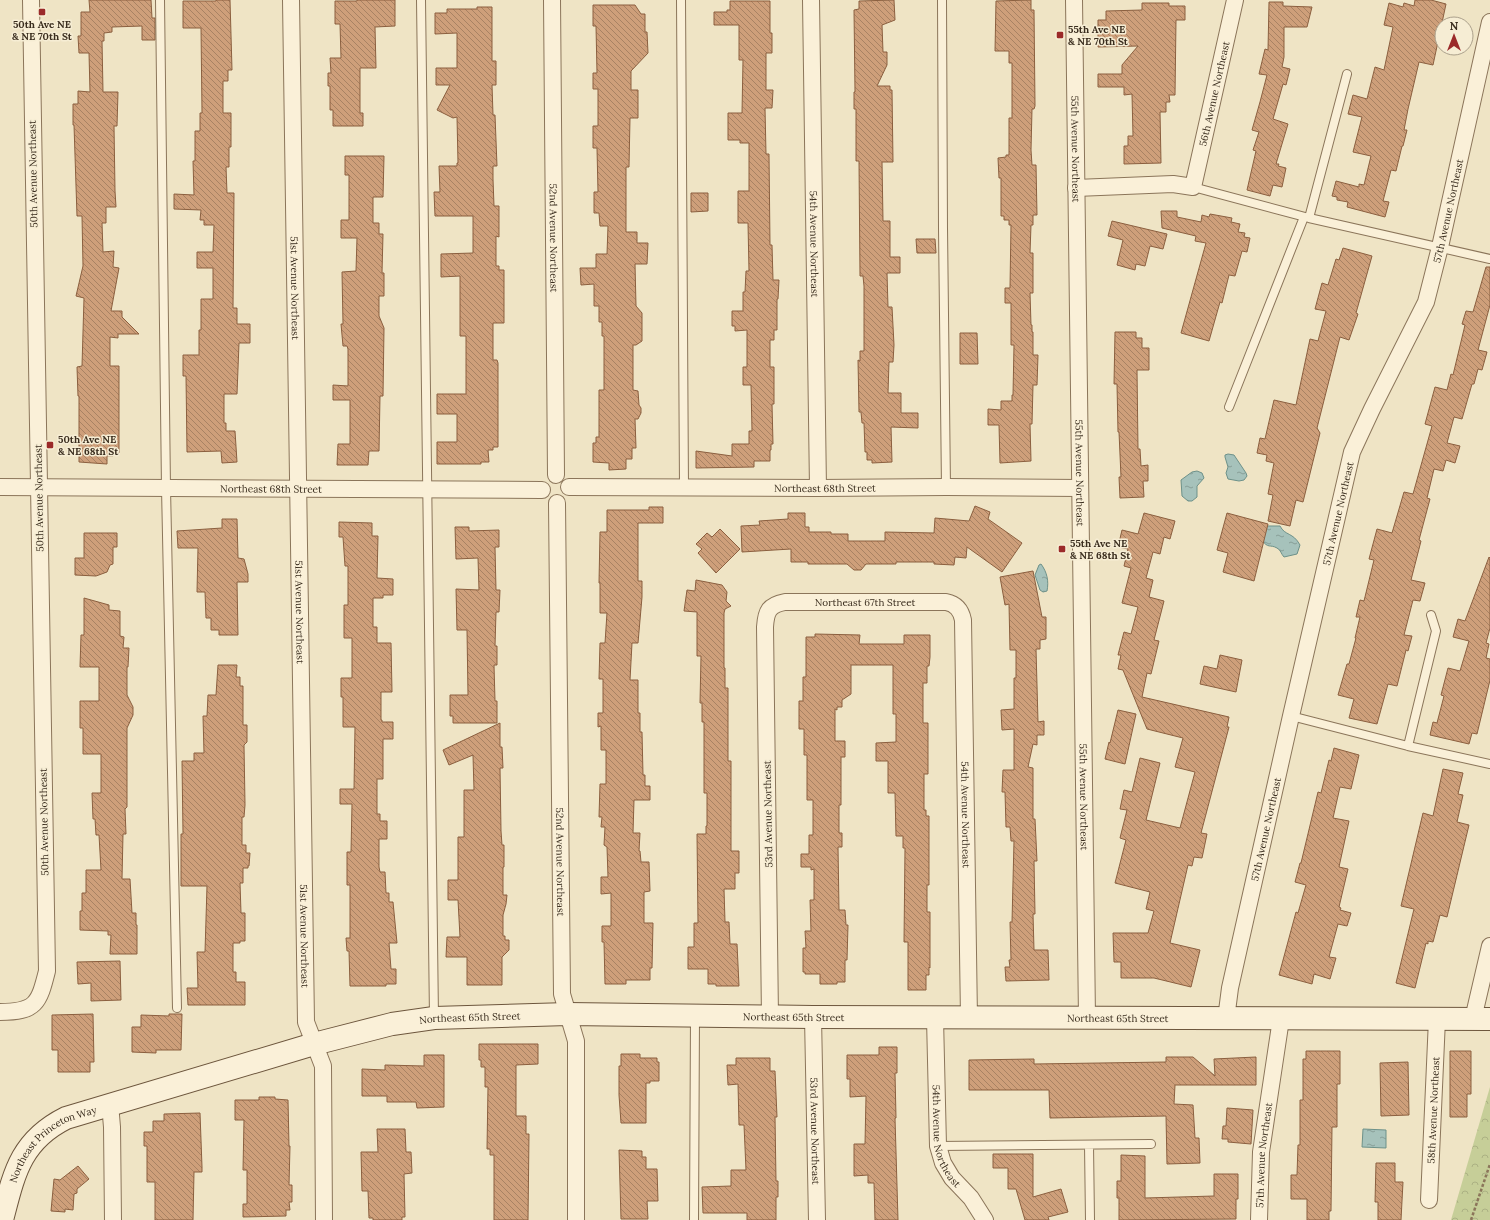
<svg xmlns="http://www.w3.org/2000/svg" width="1490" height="1220" font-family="Lora,serif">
<defs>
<pattern id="forest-crowns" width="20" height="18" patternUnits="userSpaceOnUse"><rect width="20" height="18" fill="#c6ce98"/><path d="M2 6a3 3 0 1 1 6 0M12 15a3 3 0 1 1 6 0" fill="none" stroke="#abb183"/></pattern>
<pattern id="water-ripples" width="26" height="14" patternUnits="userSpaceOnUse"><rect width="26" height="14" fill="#a6c2bb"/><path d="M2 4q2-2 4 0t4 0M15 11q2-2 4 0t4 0" fill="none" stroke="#889e97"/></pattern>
<pattern id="building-back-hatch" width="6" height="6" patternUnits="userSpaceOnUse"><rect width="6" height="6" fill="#ce9f7a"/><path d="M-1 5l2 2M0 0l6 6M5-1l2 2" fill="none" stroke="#a88263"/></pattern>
</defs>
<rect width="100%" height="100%" fill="#efe4c5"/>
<path fill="url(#forest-crowns)" d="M1490,1087V1220H1451Z"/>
<path fill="url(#water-ripples)" stroke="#6d9189" d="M1228,454L1234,455L1246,473L1247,476L1244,480L1239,481L1228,479L1226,473L1228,467L1225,457V455Z
M1197,471L1202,473L1204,478L1197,486V497L1192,501H1188L1182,496L1181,480L1192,472Z
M1267,526H1280C1285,536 1293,532 1300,545L1297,554L1284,557C1281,554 1281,550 1277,548C1270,544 1268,549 1262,540Z
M1041,564C1047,572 1049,581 1047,591L1043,592L1040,590L1035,575L1039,565Z
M1363,1129L1386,1130V1148L1362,1147Z"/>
<path fill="url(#building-back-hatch)" stroke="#8b5f3f" d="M89,0H151L152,18H155V40H142V26L112,27V32L104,33V41H102L103,92H118L117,126H114L115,191L116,207H106V223H102L103,252L114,251L113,267L119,268L111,311H122V317L139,334H118V338L110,337V366H119V453H113V456H107V464L79,462V396H78L77,367L82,366L84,298L76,296L83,266L82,216H77L74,125H73V104H78V91L90,92L89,53H79L78,36H81V12H90Z
M216,0H230L232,70H228V81H223V113H231V147H229V167H226L227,193H234L233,308H237V324H250V343H239L237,394H224V423H226V431H235L237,462L222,463L221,451L187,452L186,376H183V355H199V330H201V299H213V268H197V252H213L214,225H204V220H200L201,210L174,209V194L194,195L193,161H195V131H200V113H202L201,28H183V1H216Z
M357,0H395V26L375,27L376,68H360V113H363V126H333V110H330V86H328V73H331L330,58H341L340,24H335V1H357Z
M894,0L895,20L882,25L883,52H887V65L877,86H890V90H892L893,162H882L883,221H890V257H900V273H887L888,307H892L894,345L893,362H889L888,393H901V413H918V428L891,427L892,462L872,463V460H867V452H865L864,423H862L861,412H859L858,360L860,361V351H864V286L863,276H860L859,161H856V109H854V92H855L854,10L859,9V1Z
M1031,0V10H1034L1035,106L1034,109H1032L1031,150L1032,165H1036L1037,215H1033V225H1031L1030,253H1033V293H1030L1031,325H1032V332H1033V355H1038L1037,385H1033L1032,424H1030L1031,461L1000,463L999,425H988V409L1001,410V401H1012V395H1013L1014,345H1011V303H1005V288H1010L1011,225H1009V220H1004V216H1001V178H999L998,158L1006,157V155H1009V118H1012V63H1009V51H995L996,1Z
M1415,0H1431L1446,4L1433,65L1419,62L1408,109L1404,130H1407L1403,146H1402L1396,171L1391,170L1383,201L1389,202L1385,217L1347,207L1348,202L1337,200V197L1332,196L1336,181L1359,187V184L1364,185L1371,156L1353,152L1362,117L1348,114L1353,95L1367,99L1375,67L1384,70L1393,27L1384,25L1389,3L1403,7L1404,3L1414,6Z
M730,1H770V33H772V53H766V90H773L772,108H765L766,154H769L770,245H772L773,280H779L778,299H777V330H774V340H770V367H774V404H772L773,444H771V450H770V461H754V467L696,468V451L732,456V444H749V431H752L751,385H743V367H747V330L735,331V326H732V311H743V292H745L746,271H749L748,223H738V191H749V143H740V140H728V113H742L743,60H739V25H714V12H727V10H730Z
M1269,2H1283V6L1312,7L1307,27H1284V57L1282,67L1290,69L1286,85L1283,84L1273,119L1288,124L1276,164H1279L1278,166L1286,168L1282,187L1273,185L1270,196L1247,190L1256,151L1253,150L1259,132L1252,130L1260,102L1267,75L1259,74L1265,49L1268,50Z
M1142,3H1169V6H1185V20H1176L1175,95H1169L1170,102H1166V112H1160L1161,163L1124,164V146H1128V136H1133L1132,94L1124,95V87H1098V74H1122V65L1138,46L1098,47V20H1106V11L1142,10Z
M593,5H635L641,14H645V32H647L648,53L631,71V90H638V118H630L629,167H626V232H637V243H648L647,264H635L636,306L642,313V341L636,345H633V390L638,391L639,405L641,408V413L638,419H635L636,448H632V459H626V469L609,470V463L593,462V443H596V437H599V390H604V336H602V322H599V306H594V284L581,285L580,268H596V254H607L608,226H600L599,213H594V192H598L597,148H593V126H598V89H593V73H597L596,26H593Z
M477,7H492V61H496V85H492L493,115H495L497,166H493V179L494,206H499V237L496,236V266H499V270H504V323H493V360H497L498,363V447H493V450H488L489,462H481V464H437V442H457V414H437V394H466V336H460V276L441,277V254L473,253V216H435L434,192H440L439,166H457V163H458L457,117L453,118L437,110L450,85H436V68H457V33L435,34V13H447V9H477Z
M345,156H384L383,197H373V223H379V234H383L382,273H384V296H379V316L384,328L383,396H380L379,451H369L368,465H337L338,444H350V400H333V385L348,386V349L347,346H343L341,324H343L342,272L356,271L357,238H341V220H349V175H345Z
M691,193H708V211L691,212Z
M1161,211H1177V217L1201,222L1202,215L1209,217L1210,214L1232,218L1231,222L1240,224L1238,232L1245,233L1244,237L1250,238L1247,252L1242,251L1235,276L1229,275L1222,303L1220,302L1209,341L1181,333L1206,243L1195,241L1196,236L1162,228Z
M1112,221L1167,234L1163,249L1150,246L1145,266L1136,264L1135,270L1117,265L1123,240L1108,236Z
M916,239H935L936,253H917Z
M1343,248L1372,256L1356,313L1358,314L1349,340L1340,337L1317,428L1320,433L1303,502L1296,500L1290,526L1268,521L1273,495L1268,494L1274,463L1266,461L1267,455L1257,453L1260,438L1265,439L1274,400L1296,405L1310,339L1318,341L1326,311L1315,309L1322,283L1328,285L1336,259L1339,260Z
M1486,267H1490V305L1478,350L1487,352L1482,370L1478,369L1474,384H1472L1462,419L1454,417L1447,443L1460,446L1455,463L1446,460L1443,471L1434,469L1427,498L1430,499L1419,540L1421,541L1411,580L1425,583L1420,601L1413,600L1404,635L1412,636L1408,651L1406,650L1397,686L1388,684L1377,724L1349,718L1354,699L1338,695L1347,664H1349L1356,638H1355L1360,617H1356L1360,600L1364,601L1374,560L1369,559L1377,529L1392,533L1404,492L1413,494L1432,426L1425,424L1435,387L1447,390L1451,374L1453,375L1465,325L1462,324L1466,311L1473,312Z
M1115,332H1136V338H1142V348H1149V370H1137L1138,449H1140L1141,466L1148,465V481H1143L1144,497L1120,498L1119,477H1121L1119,432H1118L1117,384H1114Z
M960,333H977L978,364H960Z
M975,506L990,512L988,519L1022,543L1002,572L967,547L966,558L955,557L954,565L934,564V562H896V564H866L861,570H854L847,564H808V562H791V549L742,552L741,526L760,525L759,521L788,519V513H805V527H809V532H831V534H848V541H885V532L934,533L935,518L969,521Z
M649,507H663V523H638V581H642V597L638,643H632L630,680H638V713H640V732H642L643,775H645V786H650V800H634L633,833H640L639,851H640L641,862H649L650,891L644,892V923H653L652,968H650V980H626V984H605L604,942H602V926H611V893L601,894V877H608L607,847L604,845L605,827H601L602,817H599L600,784H606V750H601V726L598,727V713H603V679H599L600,643H605L607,613H600V583H599L600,532H607V510H649Z
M1144,513L1175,521L1170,539L1164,537L1160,554L1153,552L1146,578L1153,580L1149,597L1164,601L1154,640L1159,641L1151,674L1147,673L1142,697L1229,717L1227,727H1229L1201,833L1207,834L1202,858L1194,857L1192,866L1188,865L1170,943L1200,950L1191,987L1154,978H1121V962H1114L1113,933H1148L1154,911L1146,909L1150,892L1115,883L1126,840L1120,838L1127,810L1120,809L1124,790L1132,792L1140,758L1160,763L1146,820L1180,828L1195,772L1175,767L1183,738L1147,729L1123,670L1118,669L1121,655H1118L1124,632L1131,634L1138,607L1122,603L1131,568L1124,566L1128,549L1118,547L1122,530L1138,534Z
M1227,513L1268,524L1254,581L1223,572L1228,553L1217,550Z
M222,519H237L238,558L244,559L248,574V582H237L238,635H219V630H211V618H206L205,592H197L198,548H178L177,531L222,528Z
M339,522L372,523V536H378L377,578L393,579V595H383V598H373V627H377V643H391L392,692H381V720H382V722H393V739H383V779H377V814H380V821H387V839H379V867L380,872H385L386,893H389V902H393L397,943H389L391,969H396V984H386V986H350L349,951H347L346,938H350V885H347V852H351L352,804H340V789H354L355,727H343V697H341V678H352V638H344V605H348V566H345L343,537H339Z
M455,527H469V531L499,530V547H495L496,590H500L499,612H496L495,646H497V665H494L495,701H497V723H453V716H450V695H468L467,630H457L456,589L479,590L478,558L456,559Z
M720,529L740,549L716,573L698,553L702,549L696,544L707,533L712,537Z
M84,533H117V547H113V564L110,565L107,572L96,576L75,575V558H84Z
M1489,557L1490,558V628L1486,643L1489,644L1486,658L1490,659V680L1477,734L1472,733L1469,744L1430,735L1433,722L1437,723L1444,696L1441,695L1448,668L1460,671L1469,641L1453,637L1458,619L1465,621Z
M1033,571L1042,617H1046V639L1040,640V649H1036L1038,722L1044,721V735H1037V745L1033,744L1028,767L1033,768V819H1035L1037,861H1034L1035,914H1033L1034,950H1048L1049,980L1006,981L1005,967H1010L1009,960H1011L1010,922H1012L1014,841H1011L1010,827H1006L1005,792H1002L1003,770H1014V729L1002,730L1001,710L1014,709V678H1016V650H1010L1009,604L1005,605L1000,577Z
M696,580L722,585L727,592L726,601L731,606L725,609L724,613V668H725V688H728V761H731V851H739V873H735V889H724L725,922H729L730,944H737L739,986H716V984H708V969H688V947H694V923H698L697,834H706V826H707V793H704V722H702V703H700L701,656H697V612L684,611L687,590L695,591Z
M84,598L109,605V610L120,611V636L124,637L123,648H129L128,667H127V695L133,707V715L127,728V807L125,809L126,834H123L122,879H130L132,913H136V925H137V954H110L111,935H108V931L80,930V911H82V893H86V870H101L99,835H96L95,819H93L92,793H101V754H83V728H80V701H99V667H80L81,635H84Z
M815,634L860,635L859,644H904V635H930V657L929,666H927V683H923V723H928V774H924V810H926V816H929V885H927V912H930V968L929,967V975H926V990H908V942H904L905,848H903V836H896L895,793H888V761H876V743L896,742V714H893V665H851V694L842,700V707H837V710L835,709V741H845V757H841V805H839V833H842V847H838L839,910H845L846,925H848L847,960H845V982H837V984H820V974H805V972H803V948H806L805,931H811L810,900H814V869L811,870V867H801V854H809V835H813V800H807V755H804V729H799V701H803V677H806V637H815Z
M1220,655L1242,660L1236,692L1200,684L1204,666L1217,669Z
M218,665H237L236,677H240V686H243V725H247V742L244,745L245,805L244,817H242V845H246V853H250L249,866H248V868H243V883H240L241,913H245V941H240V943H233V972H236V982H245V1005H188L187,988H198L197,952H205L207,886H181V834H183L182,761H194V753H204L203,716H207L208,695H216Z
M1118,710L1136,714L1125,764L1105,759L1109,742L1110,743Z
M500,723V747H502L503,768H500L501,831L502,845H504V867H503V895H507L506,904L503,915V936H505V940H509V950L502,957V985H467V957H446L447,937H460L458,900H448V880H458V837H464V790H474L473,755L449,765L443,750Z
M1334,748L1359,755L1351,789L1340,787L1333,818L1349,821L1339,867L1348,869L1339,907L1341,908L1340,910L1351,913L1347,926L1338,924L1329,957L1336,958L1330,979L1314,974L1312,984L1279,975L1296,912L1298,913L1306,885L1295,882L1300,863H1301L1318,792L1321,793L1329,760L1331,761Z
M1443,769L1463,773L1458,794L1463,795L1457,822L1469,825L1447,917L1440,915L1433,942L1428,941V944L1426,943L1415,988L1396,983L1414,909L1401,906L1423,813L1433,816Z
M120,961L121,1000L91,1001V983L78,984L77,962Z
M93,1014L94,1062H90V1072H58V1050H52V1015Z
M169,1014H182L181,1050H156V1053L132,1052V1027H141V1015L169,1016Z
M479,1044H538V1064L516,1065V1116H526V1134H529L528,1220H494V1155H490V1149H487L488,1087H485V1067H481V1060H479Z
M879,1047H897V1073H895L896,1118H895L898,1220H875L874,1183H868V1175L854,1176V1144H865L866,1096L850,1097V1079H847V1055H879Z
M1306,1051H1340V1084H1337V1127H1332L1331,1211H1329V1220H1307V1199H1291V1175H1297L1298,1145H1300V1100H1303V1059H1306Z
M1450,1051H1471V1094H1467V1117H1450Z
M621,1054H640V1058H657V1062H659V1081H650V1083H646V1123H621L619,1095V1066H621Z
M424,1055H444V1107L417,1108L416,1102H387V1096H362V1069L385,1070V1065L424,1066Z
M1166,1057H1193L1215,1076L1214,1059L1256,1057V1085H1175L1174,1104L1193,1105L1195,1138H1199L1200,1163L1167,1164L1166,1116L1050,1118L1049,1090H969V1060L1034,1059V1064L1166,1062Z
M736,1058H770V1071H775L777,1117H775L776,1181H778V1197H776V1220H747V1213H703L702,1187L731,1186V1170H746L744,1125H739L738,1084L728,1085L727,1065H736Z
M1408,1062L1409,1115L1381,1116L1380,1063Z
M259,1097H275V1099L288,1100L289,1146H290L289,1185H292V1202H289L290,1210H286V1216L243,1217V1204H247V1170H243L244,1120H235V1100H259Z
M1227,1108L1253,1110L1251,1144L1228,1142V1139H1222L1223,1126H1226Z
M200,1113L202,1167V1172H194L193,1220H155V1182H147V1146H144V1132H153V1121H164V1114Z
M377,1129H405L406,1152H411L412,1173L404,1174L405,1217H402V1220H373V1218H369L368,1191H362L361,1152H378Z
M619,1150L642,1151V1157H646V1169H657L658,1201H647L648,1219H621Z
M993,1154H1033V1197L1061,1189L1068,1212L1048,1217L1049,1220H1025L1016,1189H1008V1168H993Z
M1121,1155L1145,1156V1198L1214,1196V1174H1238V1199H1236V1219L1119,1220V1198H1117V1181H1121Z
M1376,1163H1395V1182H1403L1401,1220H1378V1202H1375Z
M78,1166L89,1179L77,1189V1193L74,1194L73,1210L65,1209V1212L51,1211L54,1179L60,1180Z"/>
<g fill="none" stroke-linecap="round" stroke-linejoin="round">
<g stroke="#8b755a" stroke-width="10">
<path id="lane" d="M160,0L166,488L177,1008
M421,0L434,1017
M681,0L684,487
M942,0L943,228L946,487
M1193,187L1309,218L1490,259
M1309,218L1347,74
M1229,407L1304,217
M1291,716L1408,746L1490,764
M1408,746L1436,631L1431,615
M1089,1145L1090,1220
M938,1146L1151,1144
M694,1220L695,1016"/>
</g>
<g stroke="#8b755a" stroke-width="18">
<g id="street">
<path id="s1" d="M291,0L306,1022L323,1066L324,1220"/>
<path id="s2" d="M552,0L556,475"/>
<path id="s3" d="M811,0L818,488"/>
<path id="s4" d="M1074,0L1087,1018"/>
<path id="s5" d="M1076,188L1173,184L1193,187L1235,0"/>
<path id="s6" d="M0,487L542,490"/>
<path id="s7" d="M569,487L818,488L946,487L1080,488"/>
<path id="s8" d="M557,503L562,994L576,1041V1220"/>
<path d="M0,1012C36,1012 39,1003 47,971L31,0"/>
<path id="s9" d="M770,1017L765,627C766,611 769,605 785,602H946C956,604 961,610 963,620L969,1018"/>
<path id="s10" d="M813,1017L817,1220"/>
<path id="s11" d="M935,1018L938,1146L943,1163L952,1178L971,1198L985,1220"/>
<path id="s12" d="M1226,1019L1230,988L1291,716L1352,452L1372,409L1426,302L1440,247L1490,22"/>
<path d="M1473,1019L1490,946"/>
<path d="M110,1104L112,1127L113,1220"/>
<path id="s13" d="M1429,1200L1437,1019"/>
<path id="s14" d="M1259,1220L1261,1152L1281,1019"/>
</g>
</g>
<g stroke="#6d563d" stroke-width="24">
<g id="secondary">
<path id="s15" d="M2,1220C14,1174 20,1141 66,1118L314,1044L392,1024L434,1018L568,1014L813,1017L1490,1019"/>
</g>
</g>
<path stroke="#8b755a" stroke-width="2.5" stroke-dasharray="3 2" stroke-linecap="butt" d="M1471,1220L1490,1164"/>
<use href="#lane" stroke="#faf0d8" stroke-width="8"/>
<use href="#street" stroke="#faf0d8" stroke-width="16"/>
<use href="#secondary" stroke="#faf0d8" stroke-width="22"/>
</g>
<g fill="#9b2a29" stroke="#f6edd4" stroke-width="1.5">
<rect x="38" y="8" width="8" height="8" rx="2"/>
<rect x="1056" y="31" width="8" height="8" rx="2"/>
<rect x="46" y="441" width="8" height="8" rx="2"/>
<rect x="1058" y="545" width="8" height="8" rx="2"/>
</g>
<g text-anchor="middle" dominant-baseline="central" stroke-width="3" stroke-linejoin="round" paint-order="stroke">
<g font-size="10" font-weight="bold" fill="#3a2d1e" stroke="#f6edd4" text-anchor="start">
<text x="42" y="24" text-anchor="middle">50th Ave NE<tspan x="42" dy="12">&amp; NE 70th St</tspan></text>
<text x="1068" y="29">55th Ave NE<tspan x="1068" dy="12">&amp; NE 70th St</tspan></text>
<text x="58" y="439">50th Ave NE<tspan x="58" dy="12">&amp; NE 68th St</tspan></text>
<text x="1070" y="543">55th Ave NE<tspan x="1070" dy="12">&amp; NE 68th St</tspan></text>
</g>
<g font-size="10" fill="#3a2d1e" stroke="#f6edd4">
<text stroke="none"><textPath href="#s5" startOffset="213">56th Avenue Northeast</textPath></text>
<text stroke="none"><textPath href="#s4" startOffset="149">55th Avenue Northeast</textPath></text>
<text transform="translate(33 174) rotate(-91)">50th Avenue Northeast</text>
<text stroke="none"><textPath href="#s12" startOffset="842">57th Avenue Northeast</textPath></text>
<text stroke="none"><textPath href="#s2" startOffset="238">52nd Avenue Northeast</textPath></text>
<text stroke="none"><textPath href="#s3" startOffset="244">54th Avenue Northeast</textPath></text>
<text stroke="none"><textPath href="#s1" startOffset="288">51st Avenue Northeast</textPath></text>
<text stroke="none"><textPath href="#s4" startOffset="473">55th Avenue Northeast</textPath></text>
<text stroke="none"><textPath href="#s7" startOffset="256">Northeast 68th Street</textPath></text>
<text stroke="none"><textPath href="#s6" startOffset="271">Northeast 68th Street</textPath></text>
<text transform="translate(39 498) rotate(-91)">50th Avenue Northeast</text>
<text stroke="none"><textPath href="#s12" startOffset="518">57th Avenue Northeast</textPath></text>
<text stroke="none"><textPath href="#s9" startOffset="506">Northeast 67th Street</textPath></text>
<text stroke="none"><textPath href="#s1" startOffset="612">51st Avenue Northeast</textPath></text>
<text stroke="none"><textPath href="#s4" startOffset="797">55th Avenue Northeast</textPath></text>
<text transform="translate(768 814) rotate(-91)">53rd Avenue Northeast</text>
<text stroke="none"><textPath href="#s9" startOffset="808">54th Avenue Northeast</textPath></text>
<text transform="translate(44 822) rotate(-91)">50th Avenue Northeast</text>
<text stroke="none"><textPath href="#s12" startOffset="194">57th Avenue Northeast</textPath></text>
<text stroke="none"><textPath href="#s8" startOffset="359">52nd Avenue Northeast</textPath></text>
<text stroke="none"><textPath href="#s1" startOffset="936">51st Avenue Northeast</textPath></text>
<text stroke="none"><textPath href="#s15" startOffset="543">Northeast 65th Street</textPath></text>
<text stroke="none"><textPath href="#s15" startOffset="867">Northeast 65th Street</textPath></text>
<text stroke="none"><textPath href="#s15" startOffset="1191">Northeast 65th Street</textPath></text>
<text stroke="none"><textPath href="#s13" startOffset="90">58th Avenue Northeast</textPath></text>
<text stroke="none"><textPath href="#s10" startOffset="114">53rd Avenue Northeast</textPath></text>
<text stroke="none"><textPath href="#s11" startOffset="120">54th Avenue Northeast</textPath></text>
<text stroke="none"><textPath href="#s15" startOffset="98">Northeast Princeton Way</textPath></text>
<text stroke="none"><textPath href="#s14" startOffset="65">57th Avenue Northeast</textPath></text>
</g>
</g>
<g transform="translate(1454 36)"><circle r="19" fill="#f6edd4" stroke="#aba08b"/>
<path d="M0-3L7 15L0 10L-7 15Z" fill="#9b2a29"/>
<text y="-6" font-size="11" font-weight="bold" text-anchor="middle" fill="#3a2d1e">N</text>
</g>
</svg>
